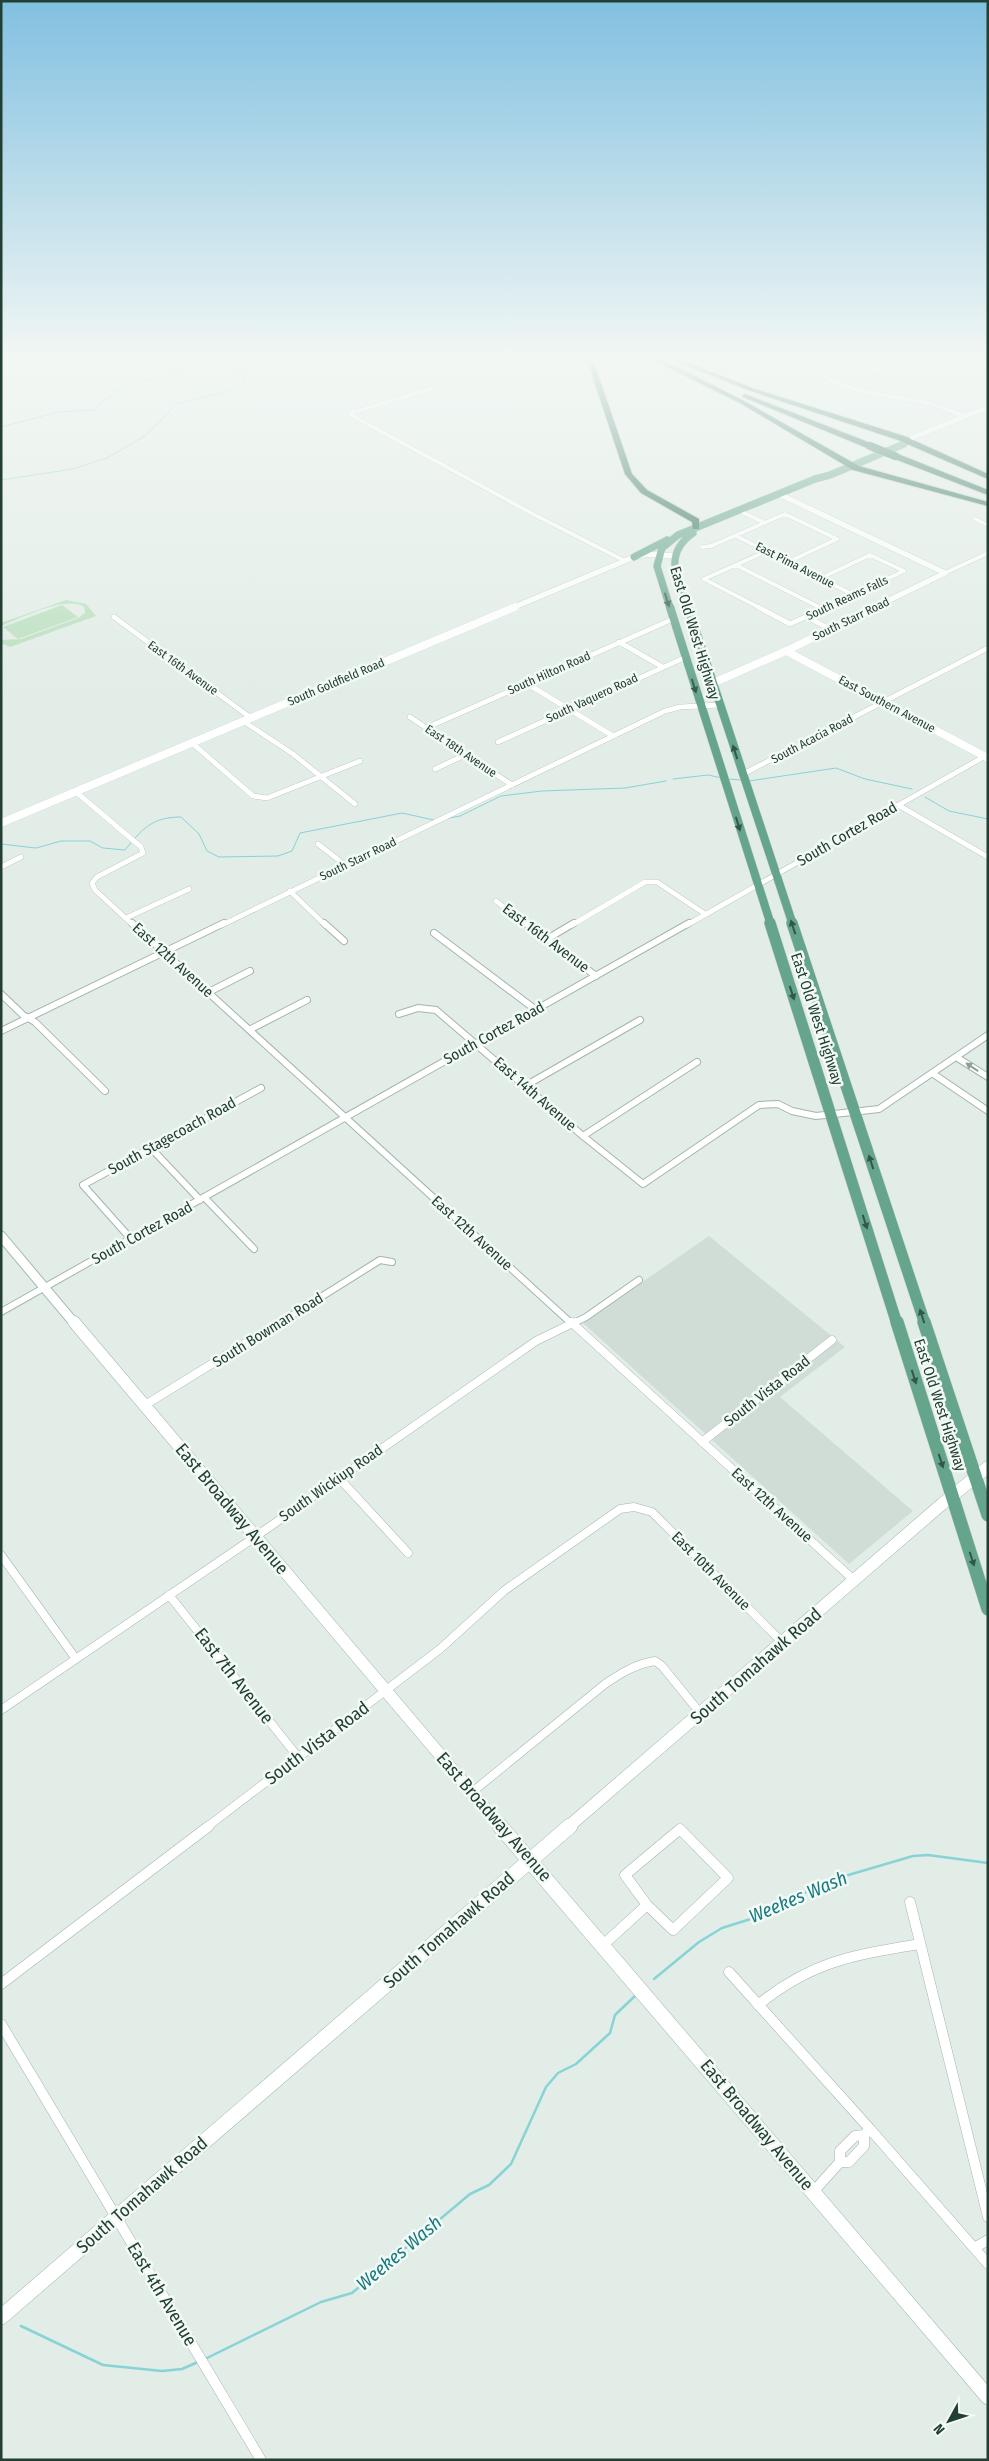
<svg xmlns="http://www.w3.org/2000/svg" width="989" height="2461" font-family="'Fira Sans Condensed',sans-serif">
<rect width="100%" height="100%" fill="#e2ede7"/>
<path fill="#d0ddd6" d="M709,1236L845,1347L780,1397L913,1511L849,1564L583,1323Z"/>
<path fill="#badfbf" d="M66,600L86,604L96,616L10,647L1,643V640L21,639L78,618L85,613L84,607C65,595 22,618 1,626V623Z
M62,605L78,617L18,639L3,627Z"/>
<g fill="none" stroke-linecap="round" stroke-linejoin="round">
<path stroke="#88d3d5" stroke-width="1" d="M1,427L58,412L95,410L97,406L134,379L161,381L170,378L185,367L206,360
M1,480L73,469L107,458L145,436L177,404L229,391L245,383V378L236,370L201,357
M673,779L708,775L722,778
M727,779L742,780
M749,781L836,768L865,779L912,789
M925,797L949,811L988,819
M444,819L460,816L501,796L542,791L625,788L666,781
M1,844L36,848L61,841H90L103,848L125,850C142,829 152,817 181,817L199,834L207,851L219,857L278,856L292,851L300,833L402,813L434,820"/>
<path stroke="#88d3d5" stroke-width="2.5" d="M654,1979L699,1942L722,1928L757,1917L828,1881L913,1856L928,1855L988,1863
M21,2326L103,2365L162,2371L182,2369L198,2362
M205,2359L321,2302L352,2293L470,2194L489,2185L511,2164L546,2087L558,2073L576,2064L610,2033L615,2015L635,1996"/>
<g stroke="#a4b5ad" stroke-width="4.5">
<path id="street-far4" d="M756,357L767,360L778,357
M811,357L808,363C831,392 892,395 927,403C940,406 952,411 964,416
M834,357L889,374L907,368
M877,357L925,375L967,357
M914,357L943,368
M856,373L869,367
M433,388L351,413V415L531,513L625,561
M740,511L765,523
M975,519L988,525
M736,536L854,595
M702,547L711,546L785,514L837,539
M788,562L837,539
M736,565L821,608
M945,573L988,553
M821,578L870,555L904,571
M704,579L760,608
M704,579L767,551
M824,608L904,571"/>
</g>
<g stroke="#a4b5ad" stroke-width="5.5">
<path id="street-far3" d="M758,607L790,624L827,607
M818,607L822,609
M114,617L251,718
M807,617L830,629
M619,642L661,666
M526,683L613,736
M410,717L512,785
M243,721L293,754L355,804
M426,728L673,619
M498,742L686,657
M192,743L253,796L267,798L360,761
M435,769L467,754
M743,774L988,648
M76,792L141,847L143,853L97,877L92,883L95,890L133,925
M898,805L988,857
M318,844L345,865
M1,867L21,857
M290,891L325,925
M496,901L527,925
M126,918L189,889
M222,925L665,711L680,707L719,705
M572,925L645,882H657L705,914
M687,925L987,755"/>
</g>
<g stroke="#a4b5ad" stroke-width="8">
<path id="street-far2" d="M132,923L572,1324
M324,923L344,941
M526,923L596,976
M434,933L536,1010
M547,939L574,923
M209,992L250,971
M1,994L23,1015L35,1022L105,1091
M399,1014L418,1008L436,1010L583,1136L643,1184L759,1105L778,1104L792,1111L816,1116L879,1109L988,1035
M251,1029L307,1000
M1,1031L224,923
M956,1057L988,1077
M932,1073L988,1111
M525,1086L640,1020
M583,1136L697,1062
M150,1147L200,1200
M204,1197L254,1249
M131,1239L83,1185L261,1088
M1,1312L689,923
M278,1324L380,1260L392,1262
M572,1324L586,1317L639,1280"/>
</g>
<g stroke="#a4b5ad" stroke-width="9">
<path id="street-far1" d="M571,1322L855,1581
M145,1405L280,1322
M702,1442L832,1340
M339,1478L408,1553
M1,1555L76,1659
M169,1595L298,1757
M1,1710L255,1537L536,1341L575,1322
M471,1793L605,1684C621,1673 636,1664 655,1661L662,1666L701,1714
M207,1827L440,1649L505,1590L620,1509L634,1507L652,1512L783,1643"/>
</g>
<g stroke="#a4b5ad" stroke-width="11">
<path id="street" d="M680,1829L728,1878L673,1930L647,1905L625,1875Z
M910,1902L988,2217
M603,1945L647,1905
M729,1972L870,2129
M1,1984L209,1826
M758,2005C812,1961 854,1955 920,1944
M1,2024L261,2460
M864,2135L870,2129L988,2264
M864,2135V2146L849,2162H840V2151L855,2136Z
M813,2192L840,2162
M974,2248L988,2240"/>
</g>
<g stroke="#a0baad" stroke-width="6">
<path id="secondary-far4" d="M907,440L988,407
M779,494L945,573
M512,608L634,557L647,554L674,556
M873,608L945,573"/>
</g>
<g stroke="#a0baad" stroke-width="8">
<path id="secondary-far3" d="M786,651L988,758
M713,683L786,651L876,607
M1,823L515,607"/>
</g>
<g stroke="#a0baad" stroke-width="11">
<path id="secondary-far2" d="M1,1236L75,1324"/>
</g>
<g stroke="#a0baad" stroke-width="13">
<path id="secondary-far1" d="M74,1322L501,1827
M568,1827L942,1504L988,1467"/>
</g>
<g stroke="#a0baad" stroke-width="16">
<path id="secondary" d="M500,1826L988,2397
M1,2317L570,1826"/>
</g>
<g stroke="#c1c9c6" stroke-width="8">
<path id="primary-far3" d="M634,557L667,540
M670,608L657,566L662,548L678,535L815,479L830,475L904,444L907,440
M688,608C678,579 662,555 693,533"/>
</g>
<g stroke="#c1c9c6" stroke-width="9">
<path id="primary-far2" d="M670,607L771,925
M688,607L793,925"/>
</g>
<g stroke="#c1c9c6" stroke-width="12">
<path id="primary-far1" d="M770,923L897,1324
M792,923L925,1324"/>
</g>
<g stroke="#c1c9c6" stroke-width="14">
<path id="primary" d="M897,1322L988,1609
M924,1322L988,1515"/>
</g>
<g stroke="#c1c9c6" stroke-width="2">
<path id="highway" d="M586,357H592L632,474L647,490L699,519V529H693L692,522L641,493L625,474Z
M647,357H655L675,366L744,401L859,466L988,502V506L853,470L740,403Z
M665,357H673L752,388L904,436L988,474V479L898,440L748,390Z
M745,394L873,444L874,446L867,448L743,397V395Z
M892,454H898L988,490V495L892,458Z"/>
</g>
<use href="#street-far4" stroke="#fff" stroke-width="4"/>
<use href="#street-far3" stroke="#fff" stroke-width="5"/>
<use href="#street-far2" stroke="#fff" stroke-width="6"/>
<use href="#street-far1" stroke="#fff" stroke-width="8"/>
<use href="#street" stroke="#fff" stroke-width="10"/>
<use href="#secondary-far4" stroke="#fff" stroke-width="5.5"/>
<use href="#secondary-far3" stroke="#fff" stroke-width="8"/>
<use href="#secondary-far2" stroke="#fff" stroke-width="9"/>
<use href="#secondary-far1" stroke="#fff" stroke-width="12"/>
<use href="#secondary" stroke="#fff" stroke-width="15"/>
<use href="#primary-far3" stroke="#65a58c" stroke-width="7"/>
<use href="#primary-far2" stroke="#65a58c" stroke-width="8"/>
<use href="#primary-far1" stroke="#65a58c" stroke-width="11"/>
<use href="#primary" stroke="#65a58c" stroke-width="13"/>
<use href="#highway" fill="#2b6d57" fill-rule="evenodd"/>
<g stroke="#c1c9c6" stroke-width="8" stroke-linecap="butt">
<path id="highway-bridge" d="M870,446L895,456"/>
</g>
<use href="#highway-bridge" stroke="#2b6d57" stroke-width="8"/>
</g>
<defs><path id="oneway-solid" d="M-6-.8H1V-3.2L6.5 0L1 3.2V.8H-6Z" transform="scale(1.25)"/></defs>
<g fill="#325849">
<use href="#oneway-solid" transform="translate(667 600) rotate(73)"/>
<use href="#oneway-solid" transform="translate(694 686) rotate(73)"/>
<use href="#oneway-solid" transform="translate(735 752) rotate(-108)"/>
<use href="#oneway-solid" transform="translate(738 824) rotate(73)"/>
<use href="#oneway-solid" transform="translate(793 927) rotate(-108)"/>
<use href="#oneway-solid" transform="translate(792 993) rotate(72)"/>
<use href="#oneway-solid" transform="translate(871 1162) rotate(-108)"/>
<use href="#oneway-solid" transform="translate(865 1222) rotate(72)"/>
<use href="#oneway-solid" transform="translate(922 1316) rotate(-108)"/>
<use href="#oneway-solid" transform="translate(914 1377) rotate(72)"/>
<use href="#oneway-solid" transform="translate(941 1461) rotate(72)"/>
<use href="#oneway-solid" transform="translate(972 1559) rotate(72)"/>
</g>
<use fill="#909f99" href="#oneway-solid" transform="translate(972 1067) rotate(-146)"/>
<linearGradient id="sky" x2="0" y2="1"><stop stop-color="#81c0e0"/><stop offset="0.51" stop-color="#f2f7f4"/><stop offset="1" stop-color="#f2f7f4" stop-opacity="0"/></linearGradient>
<rect width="989" height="701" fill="url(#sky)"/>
<g text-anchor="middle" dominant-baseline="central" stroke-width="5" stroke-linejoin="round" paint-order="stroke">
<g font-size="12" fill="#213f33" stroke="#f3f9f5">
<text transform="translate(795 565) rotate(27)">East Pima Avenue</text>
<text transform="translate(847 598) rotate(-25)">South Reams Falls</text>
<text transform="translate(851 619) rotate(-26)">South Starr Road</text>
<text transform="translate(183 668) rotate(36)">East 16th Avenue</text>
<text transform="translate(549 673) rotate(-24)">South Hilton Road</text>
<text transform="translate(336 682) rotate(-23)">South Goldfield Road</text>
<text transform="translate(592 698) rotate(-25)">South Vaquero Road</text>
<text transform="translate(887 704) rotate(28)">East Southern Avenue</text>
<text transform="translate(812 739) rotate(-28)">South Acacia Road</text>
<text transform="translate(461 751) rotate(34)">East 18th Avenue</text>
<text transform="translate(358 859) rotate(-26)">South Starr Road</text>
</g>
<g font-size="15" fill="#213f33" stroke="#f3f9f5">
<text transform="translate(695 633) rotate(73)">East Old West Highway</text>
<text transform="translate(847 834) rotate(-30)">South Cortez Road</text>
<text transform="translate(546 938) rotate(37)">East 16th Avenue</text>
<text transform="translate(173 960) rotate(42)">East 12th Avenue</text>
<text transform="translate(817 1019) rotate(72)">East Old West Highway</text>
<text transform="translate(494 1033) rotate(-29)">South Cortez Road</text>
<text transform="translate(535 1094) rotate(41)">East 14th Avenue</text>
<text transform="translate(172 1136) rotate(-29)">South Stagecoach Road</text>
<text transform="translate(142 1233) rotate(-29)">South Cortez Road</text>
<text transform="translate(472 1233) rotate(42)">East 12th Avenue</text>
<text transform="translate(268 1330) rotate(-32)">South Bowman Road</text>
<text transform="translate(767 1391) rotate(-38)">South Vista Road</text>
<text transform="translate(940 1405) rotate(72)">East Old West Highway</text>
<text transform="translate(331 1483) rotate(-35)">South Wickiup Road</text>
<text transform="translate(772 1505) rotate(42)">East 12th Avenue</text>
<text transform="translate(711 1571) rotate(45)">East 10th Avenue</text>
</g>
<g font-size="18" fill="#213f33" stroke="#f3f9f5">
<text transform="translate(232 1509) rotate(50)">East Broadway Avenue</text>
<text transform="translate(756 1666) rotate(-41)">South Tomahawk Road</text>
<text transform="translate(234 1676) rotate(52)">East 7th Avenue</text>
<text transform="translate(317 1743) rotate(-37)">South Vista Road</text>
<text transform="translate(494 1817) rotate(49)">East Broadway Avenue</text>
<text transform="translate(449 1930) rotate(-41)">South Tomahawk Road</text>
<text transform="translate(757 2125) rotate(50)">East Broadway Avenue</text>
<text transform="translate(142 2195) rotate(-41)">South Tomahawk Road</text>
<text transform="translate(162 2294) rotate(59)">East 4th Avenue</text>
</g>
<g font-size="19" font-style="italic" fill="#187b7f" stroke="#f3f9f5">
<text transform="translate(798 1897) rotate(-23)">Weekes Wash</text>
<text transform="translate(399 2253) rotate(-40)">Weekes Wash</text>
</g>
</g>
<rect width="989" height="2461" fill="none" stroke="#213f33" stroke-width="5"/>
<g transform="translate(949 2421) rotate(230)" stroke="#f3f9f5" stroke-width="4" paint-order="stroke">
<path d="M0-4L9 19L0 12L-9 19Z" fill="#213f33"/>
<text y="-8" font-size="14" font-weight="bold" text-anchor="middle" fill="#213f33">N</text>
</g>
</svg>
